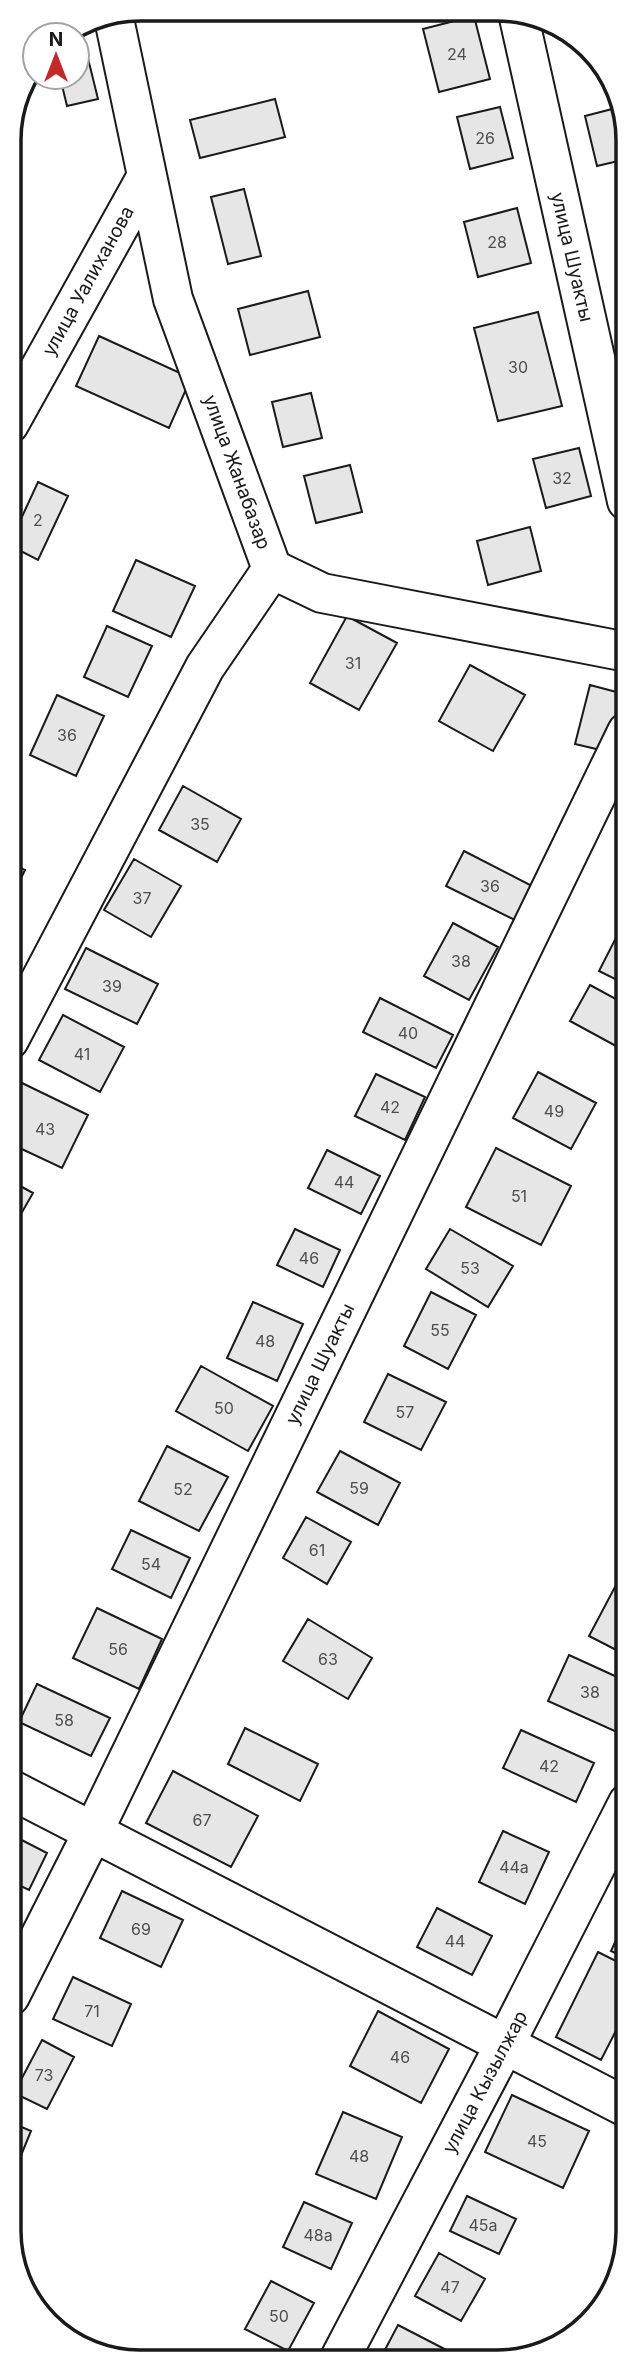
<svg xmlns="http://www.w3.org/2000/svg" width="637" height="2371" font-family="Inter,sans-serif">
<rect width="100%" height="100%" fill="#fff"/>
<path fill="#e6e6e6" stroke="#1a1a1a" stroke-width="2" d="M474,16L490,79L439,92L423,29Z
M80,26L98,99L67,106L60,77H77V35H65Z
M275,99L285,137L200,158L190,120Z
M500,107L513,158L470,169L457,117Z
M620,107L627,122V159L597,166L585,116Z
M244,189L261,256L228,264L211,197Z
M517,208L531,263L478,277L464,222Z
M308,291L320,337L250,355L238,309Z
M538,312L562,406L498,421L474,328Z
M99,336L191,378L169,428L76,386Z
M311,393L322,438L283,447L272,402Z
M579,448L591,496L546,508L533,459Z
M350,465L362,512L316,523L304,476Z
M38,482L68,496L38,560L9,545Z
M530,527L541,571L488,585L477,541Z
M136,560L195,586L171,637L113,611Z
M347,616L397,643L359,710L310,683Z
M107,626L152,646L128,697L84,677Z
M470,665L525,695L493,751L439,721Z
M590,685L624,694L609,752L575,744Z
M57,695L104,716L76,776L30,755Z
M183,786L241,819L217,862L159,830Z
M464,851L534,887L517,921L446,886Z
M134,859L181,886L151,937L104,910Z
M9,863L25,870L9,903Z
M453,923L498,947L469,1000L424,976Z
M622,926L627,928V985L599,971Z
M86,948L158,984L137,1024L65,989Z
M590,985L627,1005V1052L570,1021Z
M380,998L453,1035L436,1068L363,1032Z
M63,1015L124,1047L100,1092L39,1060Z
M538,1072L596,1103L571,1149L513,1118Z
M376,1074L425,1097L405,1140L355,1116Z
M22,1083L88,1115L62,1168L9,1143V1109Z
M496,1148L571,1186L541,1245L466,1207Z
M327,1150L380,1176L361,1214L308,1188Z
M9,1180L33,1193L9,1235Z
M295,1229L340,1250L323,1287L277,1265Z
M450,1229L513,1266L488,1307L426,1269Z
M431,1292L476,1315L448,1369L404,1346Z
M253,1302L303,1324L277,1381L227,1358Z
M201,1366L273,1406L248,1451L176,1411Z
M388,1374L446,1402L421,1450L364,1422Z
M167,1446L228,1477L199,1531L139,1501Z
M340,1451L400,1483L378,1525L317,1492Z
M306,1517L351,1542L327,1584L283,1558Z
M131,1530L190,1558L171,1598L112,1569Z
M628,1552V1577L618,1572Z
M616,1585L628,1591V1656L589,1636Z
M97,1608L162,1639L139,1689L73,1658Z
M308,1619L372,1658L348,1699L283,1661Z
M569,1655L628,1682V1714L619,1733L548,1701Z
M37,1684L110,1718L91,1756L19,1722Z
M245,1728L318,1764L300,1801L228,1764Z
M521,1730L594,1763L576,1802L503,1768Z
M173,1771L258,1816L231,1867L146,1823Z
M503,1831L549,1852L525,1904L479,1882Z
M10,1834L47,1853L29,1890L10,1881Z
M122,1891L183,1920L161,1967L100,1938Z
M437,1908L492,1936L472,1975L417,1947Z
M628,1914V1959L611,1951Z
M598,1952L628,1967V2007L601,2060L556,2037Z
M73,1977L131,2004L112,2046L53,2019Z
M378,2011L449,2049L421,2103L350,2066Z
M42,2040L74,2057L47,2109L14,2093Z
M512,2095L589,2131L563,2188L485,2152Z
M343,2112L402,2137L376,2199L316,2174Z
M10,2122L31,2131L11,2180H10Z
M467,2196L516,2219L499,2254L450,2231Z
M304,2202L352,2223L331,2269L283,2247Z
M439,2253L485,2279L461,2321L415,2296Z
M271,2281L314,2303L288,2351L245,2329Z
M398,2325L460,2357L458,2361H379Z"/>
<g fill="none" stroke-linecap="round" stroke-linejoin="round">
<g stroke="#1a1a1a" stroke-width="42">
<path id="minor" d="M518,13L627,501
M9,424L147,176
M272,569L322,593L627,652
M9,1040L205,667L272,569L173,299L113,14
M10,1789L628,2108
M10,1996L93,1832L627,732
M339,2360L505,2044L628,1803"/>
</g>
<use href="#minor" stroke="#fff" stroke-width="38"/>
</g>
<g text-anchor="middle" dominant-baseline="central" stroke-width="5" stroke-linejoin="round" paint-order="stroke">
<g font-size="16" fill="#4d4d4d">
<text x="457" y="54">24</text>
<text x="485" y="138">26</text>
<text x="497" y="242">28</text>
<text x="518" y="367">30</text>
<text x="562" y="478">32</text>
<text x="38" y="520">2</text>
<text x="353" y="663">31</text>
<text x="67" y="735">36</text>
<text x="200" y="824">35</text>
<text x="490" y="886">36</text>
<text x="142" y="898">37</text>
<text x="461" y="961">38</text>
<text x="112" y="986">39</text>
<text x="408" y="1033">40</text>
<text x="82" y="1054">41</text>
<text x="390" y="1107">42</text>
<text x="554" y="1111">49</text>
<text x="45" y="1129">43</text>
<text x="344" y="1182">44</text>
<text x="519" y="1196">51</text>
<text x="309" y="1258">46</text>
<text x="470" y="1268">53</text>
<text x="440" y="1330">55</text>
<text x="265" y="1341">48</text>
<text x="224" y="1408">50</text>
<text x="405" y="1412">57</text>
<text x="359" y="1488">59</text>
<text x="183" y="1489">52</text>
<text x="317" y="1550">61</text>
<text x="151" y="1564">54</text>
<text x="118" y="1649">56</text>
<text x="328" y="1659">63</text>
<text x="590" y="1692">38</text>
<text x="64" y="1720">58</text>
<text x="549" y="1766">42</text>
<text x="202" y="1820">67</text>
<text x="514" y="1867">44а</text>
<text x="141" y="1929">69</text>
<text x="455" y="1941">44</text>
<text x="92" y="2011">71</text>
<text x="400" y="2057">46</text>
<text x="44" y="2075">73</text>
<text x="537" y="2141">45</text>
<text x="359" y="2156">48</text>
<text x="483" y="2225">45а</text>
<text x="318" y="2235">48а</text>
<text x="450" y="2287">47</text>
<text x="279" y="2316">50</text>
</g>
<g font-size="19" fill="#1a1a1a" stroke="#fff">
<text transform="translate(572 257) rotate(77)">улица Шуакты</text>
<text transform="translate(88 281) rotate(-61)">улица Уалиханова</text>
<text transform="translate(237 472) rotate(70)">улица Жанабазар</text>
<text transform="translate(320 1364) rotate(-64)">улица Шуакты</text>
<text transform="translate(485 2082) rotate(-62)">улица Кызылжар</text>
</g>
</g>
<path d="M0 0H637V2371H0ZM140 21H497A119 119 0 0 1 616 140V2231A119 119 0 0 1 497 2350H140A119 119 0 0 1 21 2231V140A119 119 0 0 1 140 21Z" fill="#fff" fill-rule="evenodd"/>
<path fill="none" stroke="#1a1a1a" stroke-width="3.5" d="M140 21H497A119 119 0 0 1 616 140V2231A119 119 0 0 1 497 2350H140A119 119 0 0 1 21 2231V140A119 119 0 0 1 140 21Z"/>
<g transform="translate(56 56)"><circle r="33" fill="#ffffff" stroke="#a3a3a3" stroke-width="2"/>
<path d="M0-5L12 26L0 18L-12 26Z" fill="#c62828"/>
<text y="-10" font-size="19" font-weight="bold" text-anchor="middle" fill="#1a1a1a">N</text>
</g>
</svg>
